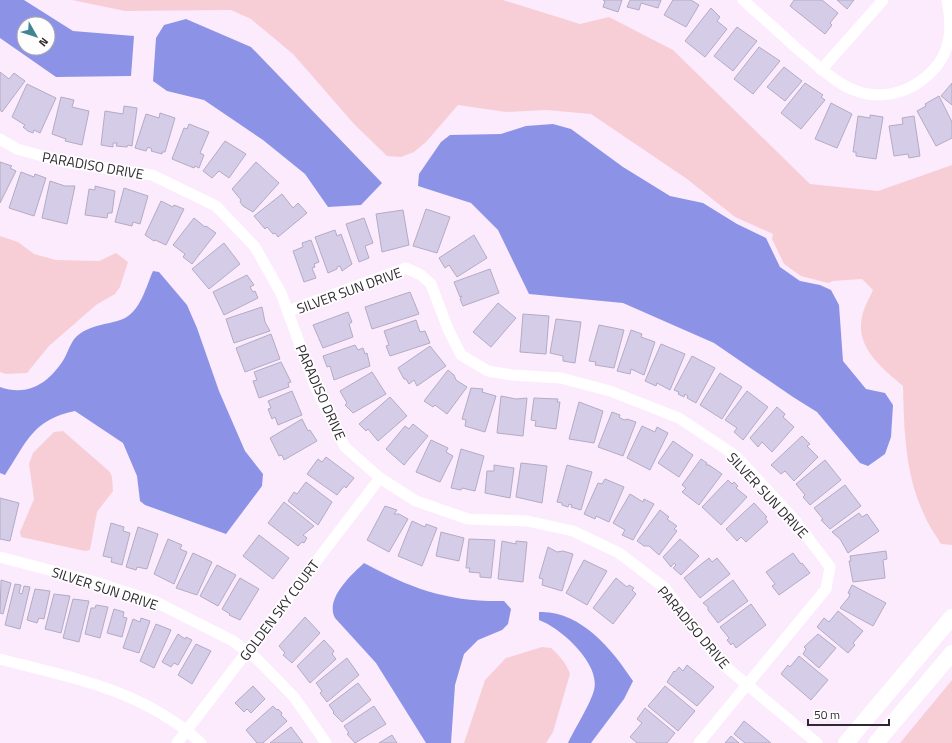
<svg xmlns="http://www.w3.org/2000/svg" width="952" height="743" font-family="'Titillium Web',sans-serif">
<rect width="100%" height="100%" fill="#fbebfd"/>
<path fill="#f8ced6" d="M72,0H503L580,24L609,17L673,50L810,184L878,191L952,165V545L941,544C935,534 927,523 923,512C905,473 904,429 903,386C881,367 853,346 863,313C865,305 870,297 873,290L862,279L833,281L828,283L801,276L784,264L772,239L773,234L735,217L687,179L591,114L546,110L506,112L458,105L426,142L414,152L401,157L387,156L354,124L293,54L251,19L231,10L125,11Z
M0,236L18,242L34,254L56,260L99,261L116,253L128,262L120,287L115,294L96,305L49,346L27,373L6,374L0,372Z
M63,431L110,472L112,477L113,491L97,512L90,550L85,551L21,537L20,532L34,499L29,464L33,453L54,432Z
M542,647L551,648C559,655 567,664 570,674L553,732L546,743H464L485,680L506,658Z
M952,680V743H900Z"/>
<path fill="#8c93e7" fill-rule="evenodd" d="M0,0H24L73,31L134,36L131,76L56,77L0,38ZM24,24H48V48H24Z
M186,19L251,47L382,183L361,205L328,207L305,174L263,140L204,100L167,91L153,81L156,38L164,25Z
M553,124L571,129L623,167L670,196L703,203L737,224L766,238L780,267L800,281L820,285L831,290L839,305L843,361L866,389L885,393L893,405L891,437L885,454L868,466L860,463L817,412L793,397L714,343L623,303L529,294L498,230L471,203L418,186L419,174L441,142L450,135L501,134L526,126Z
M153,271L159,272L187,305L197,328L219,391L245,451L263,474L262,486L226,534L145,505L140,501L137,476L123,443L75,411C33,419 26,443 5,475L0,473V387C28,397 49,383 64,359C68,352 71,341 77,336C91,324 108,325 123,319C140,312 146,287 153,271Z
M364,563C412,589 448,602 504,601L511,609L508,624L502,630L478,640L464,654L455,685L451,743H426L376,663L335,618C325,599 350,576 364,563Z
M539,612C580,610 612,649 633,681L624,699L591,743H568C574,730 591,703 594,690C601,664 561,628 539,620Z"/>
<path fill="#d5cce7" stroke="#b3abc4" d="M603,0H622L618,12L603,7L605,1Z
M630,0H661L658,8L641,3L639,10L627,7Z
M673,0H691L699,5L686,27L664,15Z
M794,0H822L838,13L830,23L832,25L825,34L790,6Z
M837,0H854L847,9Z
M711,8L720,17L717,21L727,29L705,57L685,41Z
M737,27L757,41L733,71L714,56Z
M759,47L780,61L753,94L734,79Z
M784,67L802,81L785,101L767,87Z
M0,72L9,79L14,73L25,81L2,112L0,110Z
M805,83L823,95L821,97L825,100L801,129L781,113Z
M952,83V105L941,96Z
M27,84L56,98L40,133L34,130L33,133L28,131L23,127L25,125L12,117Z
M939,96L952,122V138L936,146L917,111L926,106L925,104Z
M61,97L74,100L72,107L89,111L82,145L65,141L66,139L52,134Z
M831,103L852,114L837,148L815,139Z
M124,106L137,108L132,146L128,145L127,147L116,146L117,143H113V147L101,145L105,111L123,114Z
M160,113L175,118L165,152H162V154L151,151L152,149L148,147L146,151L135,148L146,114L159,118Z
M870,115L883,117L876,159L856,156V152H853L858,116L870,118Z
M914,116L920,156L909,158L908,154L894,156L889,126L903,124L902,118Z
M189,124L209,132L200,153L204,155L199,168L195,166L194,168L172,159L184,128L187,129Z
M225,141L246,154L229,178L219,171L212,178L203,171Z
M0,162L12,166L10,168L16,171L0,203Z
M256,162L279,183L253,212L243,206L240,202L241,200L232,189Z
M21,172L34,177L35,174L46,178L34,216L9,208Z
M50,181L65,186H75L67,224L42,218Z
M95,186L115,191L112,213H108L107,218L85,215L89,189L95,190Z
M124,188L148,196L140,224L133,222L132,226L115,222Z
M282,194L293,208L298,203L307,213L278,237L275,233L273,234L267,227L265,229L254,216Z
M161,201L173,207L174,205L184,209L166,245L155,240L154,241L145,235Z
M426,209L450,217L437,253L413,246Z
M403,210L409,245L382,252L376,214Z
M194,218L205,227L206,226L216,233L192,264L183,257L185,254L173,245Z
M364,218L373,243L365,246L369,258L359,262L346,224Z
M335,230L337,236L341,234L352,264L342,271L340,266L337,267V269L328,273L315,237Z
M474,235L487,258L457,277L449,265L445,268L439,258Z
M311,240L319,262L314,264L315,267L312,268L316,278L304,282L293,251L303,247L302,243Z
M224,243L240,264L209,289L192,269Z
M490,269L499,293L463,306L460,299L462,296L460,297L454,282Z
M247,275L254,285L250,287L253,292L255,291L258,298L224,315L213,292Z
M410,292L419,314L372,329L365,307Z
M498,303L516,318L491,347L473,332Z
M262,307L265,322L270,331L234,343L226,319Z
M348,312L352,322L349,324L353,337L323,348L313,325Z
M523,314L549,316L546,354L520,352Z
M556,319L581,322L575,363L563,361V356L550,353Z
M416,320L420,332L425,331L430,343L390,356L386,346L389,345L384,331Z
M599,325L624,330L614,368L595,365L596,362L589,361Z
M631,330L642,334L641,337L655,342L644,375L631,369L630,374L617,371Z
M271,334L280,359L245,372L236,348Z
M661,344L685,354L670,390L657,383L656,386L645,381Z
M355,345L358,350L363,348L365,354L367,353L370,366L334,380L330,366L327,367L323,356Z
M430,346L446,366L417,386L414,380L409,384L406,379H404L398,368Z
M692,356L715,368L696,403L687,398L688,396L685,394L684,397L678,394L679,392L674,390Z
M281,362L291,382L288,383L289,387L259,398L253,381L257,380L254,372Z
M448,370L454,375L456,380L467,387L447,414L435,405L433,407L424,401Z
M372,372L386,394L353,413L345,405L347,403L340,391Z
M720,373L742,387L722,419L700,405Z
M471,388L483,389L482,392L496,396L485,432L465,426L466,420L462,419Z
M292,391L302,415L278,425L275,417L272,419L268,409L271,408L268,401Z
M747,391L768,407L743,440L734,432L737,428L725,420Z
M501,396L516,399L527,398L523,436L497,433Z
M390,397L407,416L378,441L368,429L366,431L359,424Z
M534,398L558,399L557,402H560L556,429L535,426L536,421L531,420Z
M579,402L603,411L594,443L569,439Z
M777,407L785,414L783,417L794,427L772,452L762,442L758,447L750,438Z
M612,412L620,415L619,417L622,419L625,420L627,419L636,422L623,456L598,447Z
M302,419L308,431L310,430L317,441L284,460L282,455L279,456L270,438Z
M413,424L428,436L404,465L386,449L405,426L409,429Z
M642,426L655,432L657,427L668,433L650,470L627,458Z
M802,436L810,444L807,446L818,457L794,481L785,471L781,474L771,465Z
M431,440L448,448L446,452L453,456L440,482L416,472Z
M673,441L693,455L679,477L658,463Z
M461,449L484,456L475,491L462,488L461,490L451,488Z
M326,457L354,478L346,488L344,486L337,495L307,474L318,459L322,462Z
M701,459L707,463L706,465H709L722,474L699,505L682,492L686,488L682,485Z
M825,460L841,480L810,505L803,497L805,495L796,484Z
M521,463L547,466L542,503L516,497Z
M494,465L514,468L510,498L485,493L487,471H494Z
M567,465L592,472L581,510L571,507L572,505L569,504L568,507L562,505V503L557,502Z
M605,479L624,487L609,522L596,516L595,519L584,514L598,483L602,484Z
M728,480L732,484L734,482L738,486L736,488L747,497L721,525L702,507Z
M306,482L332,502L318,525L288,501L294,492L297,494Z
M845,485L861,506L830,529L821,520L823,519L814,508Z
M630,494L643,502L644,499L654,504L633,540L622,535L625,530L613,523Z
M0,498L19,503L10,541L0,539Z
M284,502L314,526L303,535L307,538L304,543L302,542L298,546L268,523Z
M754,503L767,517L765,518L768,522L746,542L741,537L737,541L726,529Z
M385,506L397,510L394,514H399L408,519L389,552L367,540Z
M660,510L669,517L667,519L677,526L674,529L677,531L659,555L649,546H644L637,541Z
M859,513L862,517L867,514L879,531L848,553L840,539L832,532Z
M412,521L425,527L426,524L437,528L422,566L398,556Z
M111,523L124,527L123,531L130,533L122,565L111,562L112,558L103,556Z
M138,527L158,534L147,569L137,567L136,570L126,567Z
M441,532L464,538L459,561L436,556Z
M259,535L289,558L273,579L243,556Z
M168,539L182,545L180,549L187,552L174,584L154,574Z
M469,539L495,540L491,578L480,577V573L469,572L470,568H466Z
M680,539L699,556L681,575L673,568L676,565L674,563L671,567L663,557Z
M502,541L516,544V541L527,542L523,582L498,579Z
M548,547L557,552L563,551L573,554L562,591L542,585L543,579L539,578Z
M886,551L887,559L883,560L885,578L853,582L849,561H851L850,556Z
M193,553L212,562L197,595L176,588Z
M793,553L801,564L802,563L810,573L779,595L772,586L775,584L766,572Z
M709,558L712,562L717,558L730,574L700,598L684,578Z
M584,560L607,571L587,605L566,593Z
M217,565L236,575L218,606L200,596Z
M240,578L259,589L240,620L229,615L230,614L222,609Z
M616,578L627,587L629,585L634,588L632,590L636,594L613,624L593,608Z
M1,580L11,583L3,614L0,613Z
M733,580L748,601L718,623L708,610V607L703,603Z
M15,584L21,585L19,593L22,594L24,586L30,587L20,629L5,625Z
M852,585L886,603L873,626L840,608L849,597L850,594L848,593Z
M35,589L50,591L44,619L39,618L37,623L27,620Z
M54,594L70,596L61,633L45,629Z
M73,599L89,601L79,642L63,638Z
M751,604L766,625L736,648L733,643L731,645L727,640L729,638L720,627Z
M96,605L108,607L100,638L85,634L91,608H95Z
M114,609L124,612L123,617L127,618L122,637L107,633Z
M838,611L863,631L853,643L855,645L848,653L817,627L824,618L829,622Z
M305,617L320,633L292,663L283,655L285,653L279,646Z
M141,618L150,621L139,653L123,648L133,619L140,622Z
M156,624L171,630L154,668L140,661Z
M178,634L185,639L186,637L192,640L178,665L174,663L171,667L162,662Z
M818,634L836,648L819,668L803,654L806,649L804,647Z
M324,640L334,651L332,654L336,659L310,683L297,666Z
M196,644L211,651L192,684L178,675Z
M799,656L828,680L811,700L781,674L788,665L790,667Z
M347,658L359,675L327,702L320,693L322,691L316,683Z
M687,665L714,687L697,706L667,682L674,671L675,672L679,667L683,671Z
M358,683L371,700L342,722L333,713L334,712L329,705Z
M253,686L265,699L251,713L247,709L244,712L235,703Z
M665,686L695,711L678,731L648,706Z
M273,706L277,710L278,709L282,713L281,715L287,721L263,743H257L246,730Z
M374,706L386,724L355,743L347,734L349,733L344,726Z
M645,708L675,733L667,743H637L630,737L642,723L637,719Z
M744,721L771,743H745L734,734Z
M291,727L303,743H270Z
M392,735L397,743H379Z
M731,736L739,743H725Z"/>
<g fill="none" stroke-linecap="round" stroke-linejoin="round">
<path stroke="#fff" stroke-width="11" d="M743,0C761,16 778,31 795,47C810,59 824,73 840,83C873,104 910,96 935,68C952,49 952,24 947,0
M821,70L883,0
M0,139L17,149L64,162L152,175L216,206L255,247L281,293L315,386L345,447L380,478L416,501L468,519L527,521L573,531L619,553L665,588L720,662L817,743
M288,311L406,268L421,275L431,284L448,329L461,355L488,371L512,375L561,378L610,391L679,418L736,456L794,519L830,567L826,589L699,743
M0,557L95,582L154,601L233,641L257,659L294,697L326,743
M0,659C73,678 143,690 201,743
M177,743L380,478"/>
<path stroke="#fff" stroke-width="16" d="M846,743L952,617
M876,743L952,653"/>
</g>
<g text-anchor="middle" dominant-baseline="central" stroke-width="3.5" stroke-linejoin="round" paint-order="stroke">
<g font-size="14" fill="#2f2830" stroke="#fefefe">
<text transform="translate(93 165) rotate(10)">PARADISO DRIVE</text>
<text transform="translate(349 290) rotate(-20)">SILVER SUN DRIVE</text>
<text transform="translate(321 392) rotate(66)">PARADISO DRIVE</text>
<text transform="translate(768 495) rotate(47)">SILVER SUN DRIVE</text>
<text transform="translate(105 588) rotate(18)">SILVER SUN DRIVE</text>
<text transform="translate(279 610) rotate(-53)">GOLDEN SKY COURT</text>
<text transform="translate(694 627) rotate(50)">PARADISO DRIVE</text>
</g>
</g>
<g transform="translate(36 36) rotate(129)"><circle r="19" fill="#fefefe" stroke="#aba8ac"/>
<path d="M0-3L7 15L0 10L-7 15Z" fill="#418594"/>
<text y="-6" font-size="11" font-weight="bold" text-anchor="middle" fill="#2f2830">N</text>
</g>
<path d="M808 719v6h81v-6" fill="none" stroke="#2f2830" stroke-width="2"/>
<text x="814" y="719" font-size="12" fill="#2f2830" stroke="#fefefe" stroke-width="3" paint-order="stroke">50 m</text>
</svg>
